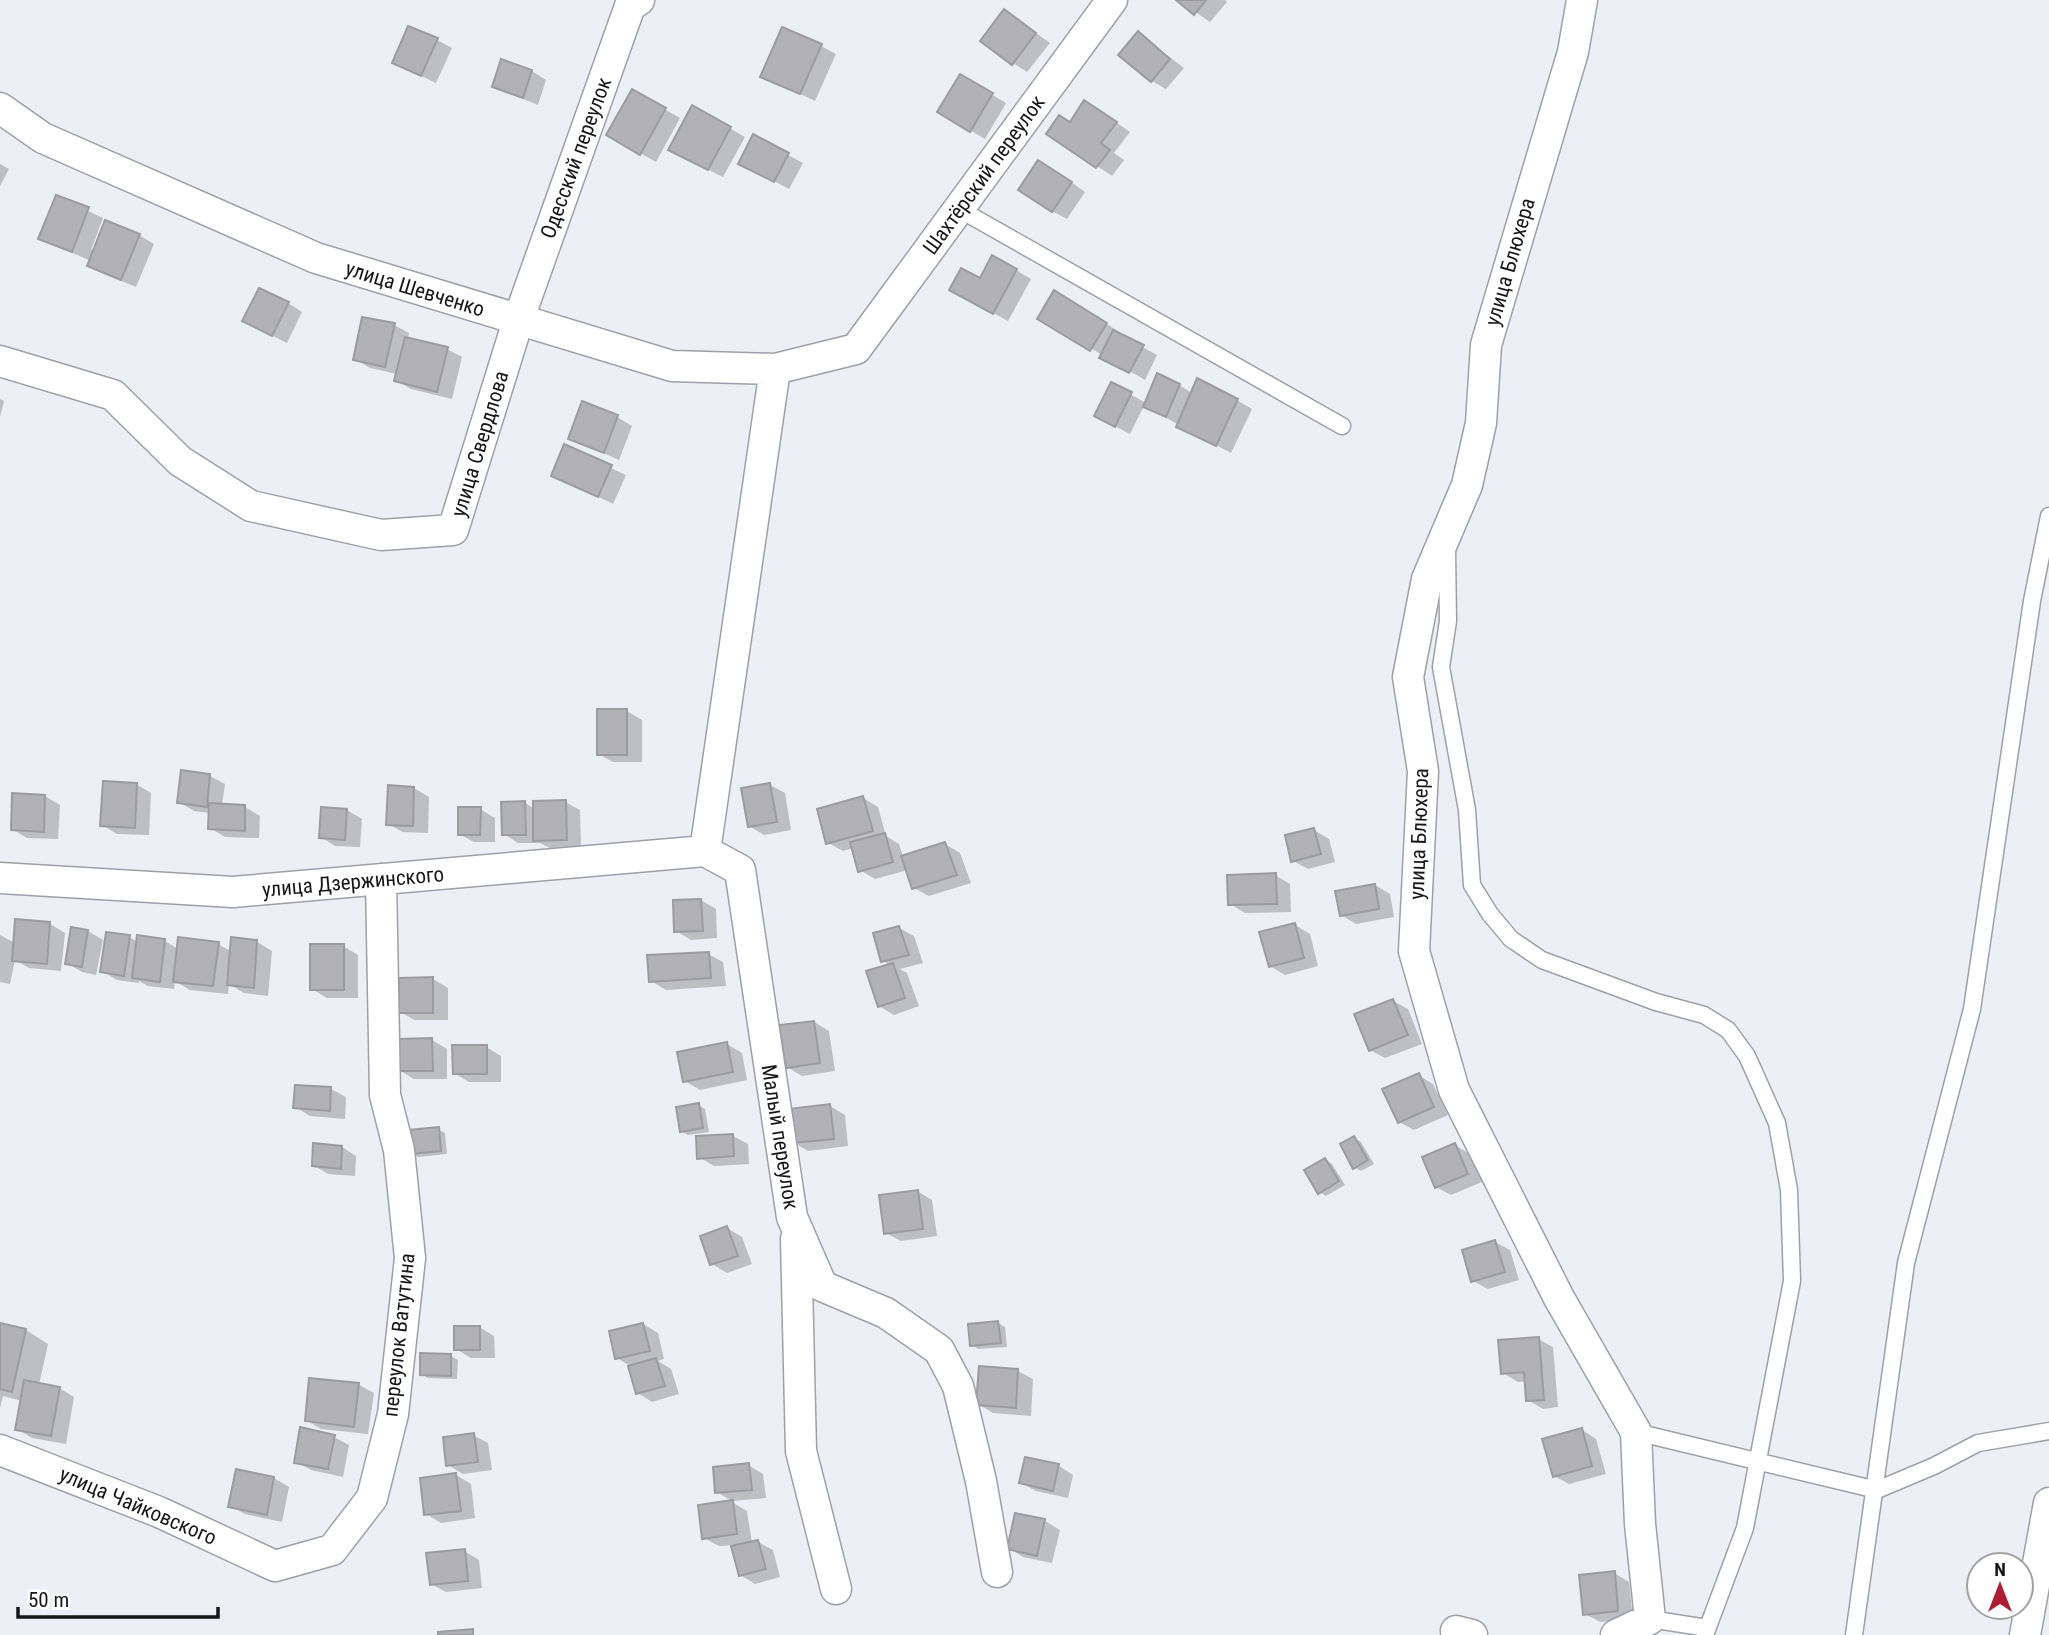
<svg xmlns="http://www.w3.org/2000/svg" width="2049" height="1635" font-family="'Roboto Condensed',sans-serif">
<rect width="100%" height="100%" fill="#edeff6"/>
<path fill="#0003" d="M1178,0H1225L1227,2L1210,22Z
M1005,11L1050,43L1027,72L1013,63Z
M1138,33L1184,68L1166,89L1152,81Z
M437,40L452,48L436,83L394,63Z
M821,46L836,54L815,101L762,76Z
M532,71L546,80L538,105L494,87Z
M960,76L1006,103L985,139L939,112Z
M633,91L680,118L656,162L608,135Z
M693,107L745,137L723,177L685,158Z
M1100,111L1130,132L1114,153L1124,160L1112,176L1048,133Z
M788,155L803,163L789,189L755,171Z
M0,164L9,169L0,186Z
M1054,170L1085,192L1067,219L1052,211Z
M57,197L103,218L91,250L139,235L154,244L136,287L104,274L89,265L91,261L41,239Z
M1016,270L1031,279L1008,321L966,298L980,281Z
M1070,301L1121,333L1120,335L1157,355L1145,380L1039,318Z
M288,303L302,312L287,343L259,329Z
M394,325L409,333L408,339L447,349L462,357L452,399L411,389L396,380L397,374L370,368L355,359Z
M1112,384L1146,403L1179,385L1192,393L1237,400L1252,409L1231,453L1144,406L1130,434L1111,424Z
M0,399L4,401L0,417Z
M617,417L632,426L619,460L570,438Z
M565,447L626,475L613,504L553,475Z
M627,711L642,720V762H613L598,754Z
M182,772L210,776L225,784L222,805L245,807L260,816L259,838L225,837L210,828L211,813L194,811L179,802Z
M136,784L151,793L149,835L117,834L102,825Z
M770,785L785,793L791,830L764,835L749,826Z
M414,788L429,797L428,833L403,832L388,824Z
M45,796L60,805L58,839L27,838L12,829Z
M863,798L878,807L886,836L899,844L903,857L945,844L960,853L971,883L929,896L914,888L908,870L875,879L860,870L854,848L843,851L828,843Z
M565,802L580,810L581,847L550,848L540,843H518L504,834L525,803L535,809Z
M480,809L495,818V842H474L459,834Z
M347,810L362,819L360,847L335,846L321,837Z
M1314,830L1329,839L1335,862L1308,869L1293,861Z
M1275,875L1290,884L1291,912L1245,913L1230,904Z
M1375,885L1390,894L1394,917L1356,924L1341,915Z
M701,900L716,909L717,938L691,940L676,931Z
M50,924L65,933L61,971L29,968L15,960L10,984L0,982V935L15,943Z
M1295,925L1310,934L1318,966L1285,975L1270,966Z
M899,928L914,936L923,963L900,969L907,973L919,1006L894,1015L879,1006L890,965L883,961Z
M88,931L103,940L96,975L82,972L67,963Z
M129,937L138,942L165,941L178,949L218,944L232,952L257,942L272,951L268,996L244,993L229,984L228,994L190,990L175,981L174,989L148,986L139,981V983L117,980L102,971Z
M343,946L358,955V998H327L312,989Z
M708,954L723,962L726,986L666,990L651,981Z
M400,979H433L448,988V1020H415L400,1012Z
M1393,1001L1408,1009L1422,1044L1385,1058L1370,1050Z
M814,1022L829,1031L835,1071L802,1076L787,1067Z
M432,1040L447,1049V1079H414L399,1070Z
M727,1044L742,1053L747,1080L700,1090L685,1081Z
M486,1047L501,1056V1082H469L454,1073Z
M1418,1075L1433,1084L1448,1115L1414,1130L1399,1122Z
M331,1089L346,1097L345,1119L310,1116L295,1107Z
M698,1105L705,1109L709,1132L688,1135L681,1131Z
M830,1106L845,1115L848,1146L808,1151L793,1142Z
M438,1129L445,1133L447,1154L418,1157L411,1153Z
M733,1136L748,1144L749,1164L714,1166L699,1157Z
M1354,1138L1361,1142L1374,1164L1361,1171L1354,1167Z
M1455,1145L1470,1154L1482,1182L1451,1195L1436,1187Z
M342,1147L356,1156L355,1176L328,1174L313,1165Z
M1325,1160L1332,1164L1345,1185L1326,1196L1319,1192Z
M917,1191L932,1200L937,1236L901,1241L886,1233Z
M727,1228L742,1237L752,1264L727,1273L712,1264Z
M1495,1242L1510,1250L1519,1280L1488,1289L1473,1281Z
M998,1323L1005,1327L1007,1347L978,1349L972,1345Z
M643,1324L658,1333L664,1359L658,1361L671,1369L679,1394L652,1402L638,1393L630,1366L617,1358Z
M0,1325L26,1330L48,1344L39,1385L59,1388L74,1397L66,1444L32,1438L17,1429L22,1401L3,1396L0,1408Z
M479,1327L494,1336L495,1358H471L456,1349Z
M1538,1339L1553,1347L1558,1407L1543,1409L1528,1400L1527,1381L1518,1382L1503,1373Z
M451,1356L458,1360L457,1379L428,1378L421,1374Z
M1018,1371L1033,1379L1031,1416L993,1413L978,1404Z
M359,1385L374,1393L368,1434L321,1429L306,1420Z
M1582,1430L1596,1439L1606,1474L1569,1484L1554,1476Z
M473,1435L488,1443L492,1470L463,1474L448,1465Z
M334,1437L349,1445L343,1477L311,1470L296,1462Z
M1026,1459L1059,1466L1073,1475L1068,1498L1036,1491L1021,1483Z
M748,1465L763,1474L766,1498L732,1501L717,1492Z
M237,1471L274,1478L289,1487L282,1522L245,1514L230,1506Z
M456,1475L471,1484L475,1518L441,1523L426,1514Z
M732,1502L747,1511L752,1543L758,1542L773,1550L780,1577L755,1584L740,1575L733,1545L719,1546L704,1538Z
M1016,1515L1045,1521L1060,1530L1052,1563L1023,1557L1009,1548Z
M464,1551L479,1560L482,1588L446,1592L431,1584Z
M1614,1573L1629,1582L1633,1619L1600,1622L1585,1614Z"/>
<path fill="#b3b1b8" stroke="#9d9ba2" stroke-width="2" d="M1176,0H1206L1194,15Z
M1004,9L1036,33L1012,65L980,41Z
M408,26L438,38L421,76L392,63Z
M782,27L822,44L800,94L760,77Z
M1138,31L1170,59L1151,82L1118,55Z
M501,59L532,70L523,98L492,87Z
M960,74L993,93L970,132L937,112Z
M632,89L666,108L640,155L606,135Z
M1084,100L1117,122L1101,143L1110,150L1096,168L1046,134L1059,115L1070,122Z
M692,105L731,127L708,170L668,150Z
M753,134L789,153L774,182L738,164Z
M1038,160L1072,182L1052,212L1018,190Z
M56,195L89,207L72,252L38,239Z
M105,220L140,234L121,280L87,266Z
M992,255L1017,269L993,314L949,290L961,268L980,278Z
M259,288L289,302L272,336L242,321Z
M1054,290L1107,323L1090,351L1037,319Z
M362,317L395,323L385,367L353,360Z
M1113,330L1144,345L1129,373L1099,358Z
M405,337L448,347L437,392L394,381Z
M1157,373L1180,384L1166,417L1143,407Z
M1197,378L1238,399L1216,446L1176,427Z
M1111,382L1132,392L1115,427L1094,416Z
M582,401L618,415L604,453L568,439Z
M564,444L612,465L598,497L551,476Z
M597,709H627V755H597Z
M181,770L210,774L207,807L177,803Z
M103,781L137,783L135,828L100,826Z
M770,783L777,822L748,827L741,788Z
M388,785L414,787L413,826L386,825Z
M12,793L45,795L44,832L11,830Z
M863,796L873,831L826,844L817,809Z
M566,800L567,840L533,841V801Z
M525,801L526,835H502L501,802Z
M209,803L245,805V831L208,829Z
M321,807L347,809L345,840L319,838Z
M458,807H481L480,835H458Z
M1314,828L1321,854L1291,862L1285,835Z
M885,833L893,862L858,872L850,842Z
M945,842L957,875L912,889L901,856Z
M1276,873L1277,904L1228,905L1227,875Z
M1375,884L1379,909L1340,916L1335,891Z
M701,899L703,931L674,932L673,900Z
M15,919L50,922L47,964L12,961Z
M1295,923L1304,958L1269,967L1259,932Z
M899,926L909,955L881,962L873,933Z
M71,927L88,930L82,967L65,964Z
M106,932L130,935L124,976L100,972Z
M137,935L165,939L160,982L132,978Z
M178,937L219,942L213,986L173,982Z
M231,937L257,940L254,988L227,985Z
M310,944H344V990H310Z
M709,952L711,978L649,982L647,955Z
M893,963L905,998L878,1007L866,971Z
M433,977V1013H399V978Z
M1393,999L1408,1035L1369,1051L1354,1014Z
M814,1021L820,1063L786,1068L779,1025Z
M432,1038L433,1071H398L397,1039Z
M727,1042L733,1072L683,1082L677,1052Z
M452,1045H487V1074H453Z
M1419,1073L1434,1107L1398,1123L1382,1089Z
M295,1085L331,1087L330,1111L293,1108Z
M699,1103L703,1128L680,1132L676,1107Z
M830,1104L834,1139L792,1143L788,1109Z
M439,1127L441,1151L410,1154L408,1130Z
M733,1134L734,1156L697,1159L696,1136Z
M1354,1136L1368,1160L1353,1169L1340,1144Z
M313,1143L342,1146L341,1169L312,1166Z
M1455,1143L1468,1174L1435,1188L1422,1157Z
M1325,1158L1339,1181L1318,1194L1304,1170Z
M918,1190L923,1229L884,1234L879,1195Z
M727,1226L738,1256L710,1265L700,1236Z
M1495,1240L1505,1272L1471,1282L1462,1250Z
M998,1321L1001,1343L970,1346L968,1324Z
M0,1323L26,1329L12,1392L0,1389Z
M643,1323L650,1351L615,1359L609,1331Z
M454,1326H480V1350H454Z
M1539,1337L1544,1400L1526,1401L1524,1372L1501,1374L1498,1340Z
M420,1353L451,1354V1376L420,1375Z
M656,1358L665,1386L636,1394L628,1366Z
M979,1366L1018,1369L1016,1408L976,1405Z
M309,1378L359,1383L354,1427L305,1421Z
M24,1380L60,1387L51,1436L15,1430Z
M300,1427L335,1435L328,1469L294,1463Z
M1582,1428L1592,1466L1553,1477L1542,1439Z
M474,1433L478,1462L446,1466L443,1437Z
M1025,1457L1059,1464L1053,1491L1019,1483Z
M749,1463L752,1490L715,1493L713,1467Z
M236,1469L274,1477L267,1515L228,1507Z
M456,1473L461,1511L424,1515L420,1478Z
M733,1500L737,1534L702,1539L698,1505Z
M1015,1513L1045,1519L1037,1556L1007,1549Z
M758,1540L766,1569L739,1576L731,1546Z
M465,1549L468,1581L430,1585L426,1553Z
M1615,1571L1618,1611L1583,1615L1579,1575Z
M473,1629V1635H438V1632Z"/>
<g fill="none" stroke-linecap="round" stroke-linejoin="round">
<g stroke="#9fa0a7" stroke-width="19">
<path id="lane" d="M959,209L1342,426
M1447,550L1448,621L1441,667L1467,810L1472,885L1490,914L1511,939L1542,960L1656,1002L1704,1015L1728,1030L1747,1056L1777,1123L1789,1190L1792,1281L1745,1528L1705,1635
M1636,1432L1877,1490L1934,1466L1978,1443L2049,1431
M1650,1619L1707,1628
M1854,1635L1906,1263L1972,1009L2032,601L2049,516"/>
</g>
<g stroke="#9fa0a7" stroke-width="33">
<path id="street" d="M1582,0L1573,52L1486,345L1481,423L1467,485L1427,579L1408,677L1423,771L1414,951L1454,1090L1559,1298L1636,1432L1640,1524L1650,1619L1616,1635
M0,108L43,138L316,258L672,366L775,369L856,349L1112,0
M0,361L113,395L180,461L251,506L381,535L453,530L518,321L630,6L639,0
M705,851L740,870L792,1217L822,1286L886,1313L939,1350L958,1386L981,1481L997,1572
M705,851L775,369
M0,878L233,892L705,851
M796,1239L801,1451L836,1589
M0,1450L159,1512L275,1566L332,1550L372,1498L393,1414L410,1258L399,1150L385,1095L381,879
M1456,1631L1472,1635
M2025,1635L2049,1503"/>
</g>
<use href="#lane" stroke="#fff" stroke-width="16"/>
<use href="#street" stroke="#fff" stroke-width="30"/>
</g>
<g text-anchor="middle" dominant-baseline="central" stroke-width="5" stroke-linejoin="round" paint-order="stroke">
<g font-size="21" fill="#161618" stroke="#fff">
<text transform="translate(576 158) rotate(-70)">Одесский переулок</text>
<text transform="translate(984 175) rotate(-54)">Шахтёрский переулок</text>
<text transform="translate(1510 262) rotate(-74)">улица Блюхера</text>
<text transform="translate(415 289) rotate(17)">улица Шевченко</text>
<text transform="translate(480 444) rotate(-73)">улица Свердлова</text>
<text transform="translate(1419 834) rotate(-88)">улица Блюхера</text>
<text transform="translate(353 882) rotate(-5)">улица Дзержинского</text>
<text transform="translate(780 1137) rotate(81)">Малый переулок</text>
<text transform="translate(399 1335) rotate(-84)">переулок Ватутина</text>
<text transform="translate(138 1506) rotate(23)">улица Чайковского</text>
</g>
</g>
<g transform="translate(2000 1586)"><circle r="33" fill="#ffffff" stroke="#a2a2a3" stroke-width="2"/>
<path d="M0-5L12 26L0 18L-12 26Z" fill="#af1b31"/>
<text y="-10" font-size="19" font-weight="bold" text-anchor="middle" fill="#161618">N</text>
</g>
<path d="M18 1607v10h200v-10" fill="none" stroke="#161618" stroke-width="3.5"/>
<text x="28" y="1607" font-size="21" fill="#161618" stroke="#ffffff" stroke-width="5" paint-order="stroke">50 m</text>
</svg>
